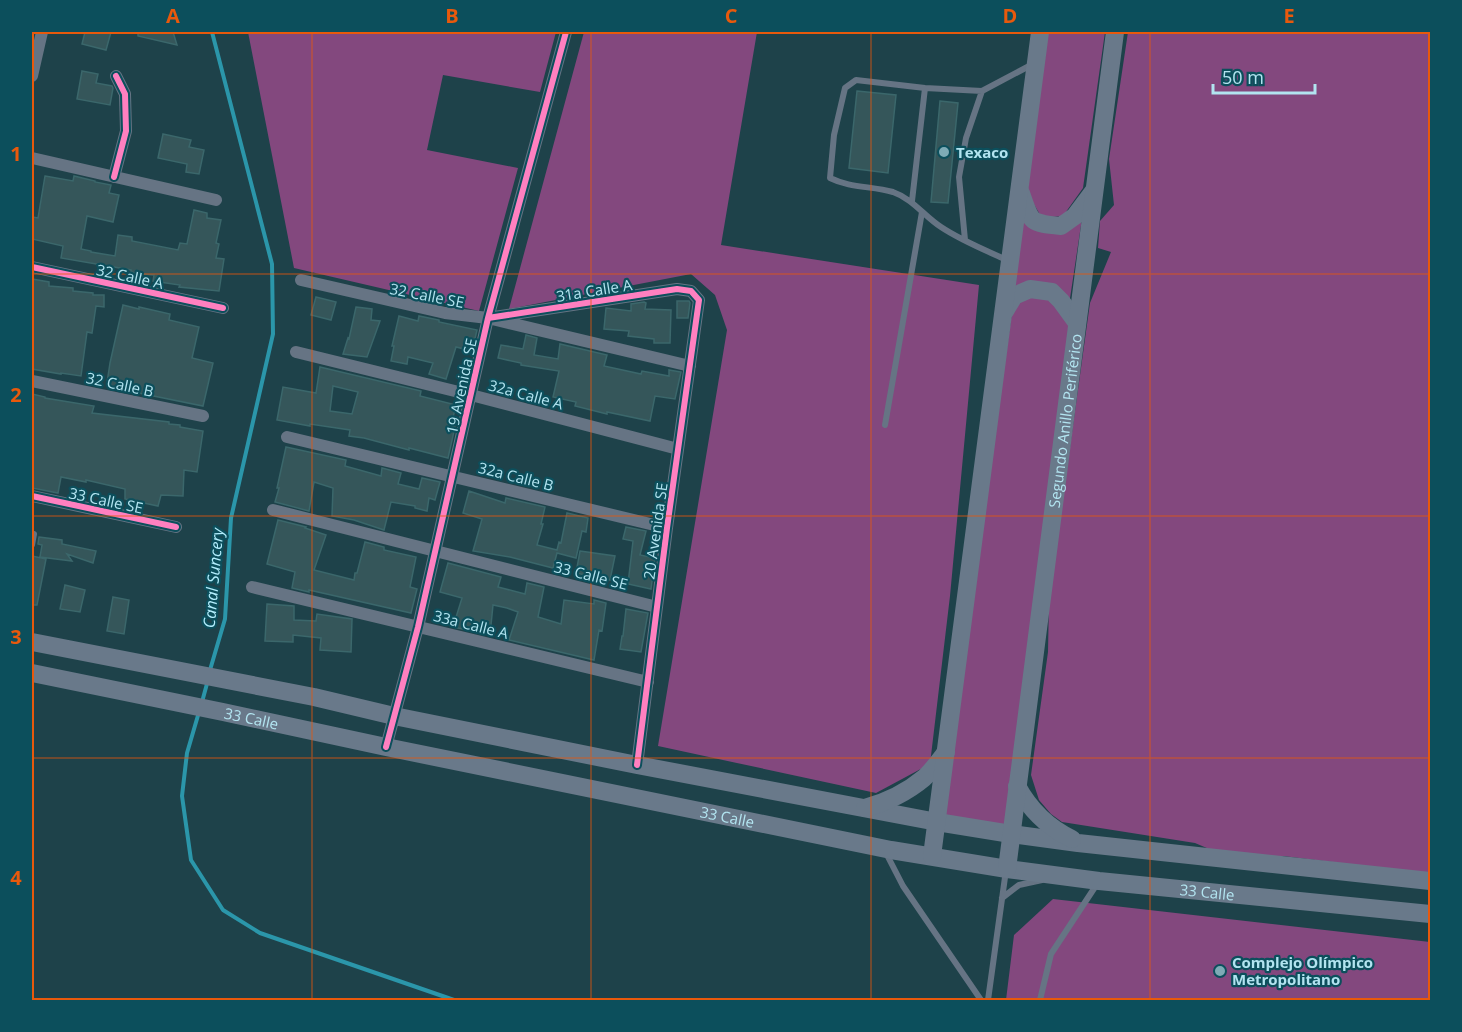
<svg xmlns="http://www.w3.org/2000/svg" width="1462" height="1032" font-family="'Open Sans',sans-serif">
<rect width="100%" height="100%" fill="#1e424a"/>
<path fill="#83487e" d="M248,32H556L540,92L443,75L427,150L518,168L479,311L294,268Z
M584,32H757L721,245L979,285L950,596L930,764L876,793L658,746L727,330L715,295L691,274L509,309Z
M1045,32H1105L1083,188L1063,216L1042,218L1025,189Z
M1128,32H1430V874L1283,856L1272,860L1221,854L1195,843L1062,822L1051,814L1039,800L1031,775L1048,652L1049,599L1090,303L1111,252L1098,248L1100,221L1114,205L1109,159Z
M1018,208L1037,226L1083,212L1069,305L1053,286L1006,296Z
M1050,294L1070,323L1010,833L940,822L1014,298Z
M1053,899L1430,942V1000H1006L1014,935Z"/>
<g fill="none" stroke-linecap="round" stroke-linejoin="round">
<path stroke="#2b96aa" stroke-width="4" d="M210,670L225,619L231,518L273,334L272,264L212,32
M202,702L208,680
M199,712L187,753L182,796L191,860L223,910L260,933L454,1000"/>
</g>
<path fill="#35565a" stroke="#3b676b" stroke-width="1.5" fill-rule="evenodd" d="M85,32H111L106,50L82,44Z
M138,32H173L177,45L138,36Z
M82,71L98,74L96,83L112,86L113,88L110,105L77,99Z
M857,91L896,95L888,173L849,168Z
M940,101L958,103L948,203L931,202Z
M163,134L191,140L189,147L204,150L199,174L186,172L187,164L158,158Z
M45,176L73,181L74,176L95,181V182L111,185L109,193L119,195L113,222L87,216L81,249L91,251V252L115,256L118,235L132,237V241L178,250L180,243L187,244L194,210L207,213V218L221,220L216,243L219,244L216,258L224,259L219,291L179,287L180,285L153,281L154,275L141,274L131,272V270L61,258L63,246L32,239V217L38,218Z
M32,279L49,282V286L73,288V291L93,293V295H104V307L96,306L92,333L87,332L81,376L61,373V374L32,369Z
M316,297L336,302L331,320L311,315Z
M677,301H689L690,303L688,318H677Z
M644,302L646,303L645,309L671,310L670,343H654V339L628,336L629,331L604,329L606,308L631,311V304Z
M123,305L139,309V307L170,314L169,320L199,327L192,358L213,363L203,406L129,391L130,390L111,387V384L107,383L110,363Z
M356,307L372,309L371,320L380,321L367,357L343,354L348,338L349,339Z
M399,316L418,321L419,316L439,320V322L477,330L472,351L456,347L446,379L429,374L433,363L408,357L407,364L391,361L394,346H392Z
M526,335L537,338L534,355L558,359L560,344L607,355L604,366L641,374L642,371L669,376V370L681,372L675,399L655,396L650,421L607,412V414L575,406L576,402L553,397L559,371L521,365V363L498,358L501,345L523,349Z
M320,367L421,391L420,396L456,405L451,426L455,427L448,458L409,448V450L364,438L349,436L350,430L310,424V426L277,420L283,387L316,393ZM333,386L358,392L352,414L330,411Z
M32,394L45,397V398L94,406L92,413L169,422V424L180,425V427L203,431L197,472L184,470L183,496L161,495L158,506L125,499V489L86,480V482L61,477L58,493L32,488Z
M286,447L346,460L345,466L381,476L382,468L401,473L398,484L419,489L422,478L440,482L435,500L429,498L427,511L415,508V506L391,502L384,530L354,520L332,516L333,488L314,482L309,511L275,502L279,488H277Z
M469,491L505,503L506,498L545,507L541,524H543L537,545L557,550L559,542L561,543L567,513L588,518L586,532L582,531L576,558L557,553L553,568L510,557L473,551L482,519L463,513Z
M278,520L306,527L305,528L326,535L314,570L354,580L355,573H357L365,542L384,547V550L416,557L410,587L417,589L411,613L309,590V592L292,588L295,572L267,564Z
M626,527L646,531L640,555L655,558L651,589L628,584L633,541L623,539Z
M39,537L62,540V544L96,551L93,563L67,554L72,561L40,557L42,545L38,544Z
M580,551L615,556L610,580L576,573Z
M32,556L46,559L37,605H32Z
M448,563L501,577L498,587L525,594L527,583L544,587L538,617L561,624L564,600L594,604V600L606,603L602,631L599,630L594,660L509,640L518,612L507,608L493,605L490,635L453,627L462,598L440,592Z
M65,585L85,590L80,612L60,609Z
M113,597L129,600L124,634L107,631Z
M267,604L294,606V620L316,621L317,614L352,619L351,652L320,650L321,638L293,635V642L265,641Z
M626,609L648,613L641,652L620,649L622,636H623Z"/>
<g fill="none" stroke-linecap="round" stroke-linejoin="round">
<path stroke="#667484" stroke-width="6" d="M912,201L925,88
M965,240L959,177L966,138L982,91
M1007,260C985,250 962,241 941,227C924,216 913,199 893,192C872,186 850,188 830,178L834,135L845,88L856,80L925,88L982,91L1033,64
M885,425L922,212
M32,545L34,534
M886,853L903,886L981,1000
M1002,898L1019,885L1042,880
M988,1000L1006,870
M1040,1000L1051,954L1097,884"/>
<path stroke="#667484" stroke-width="12" d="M32,76L42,32
M32,158L216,200
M114,177L126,131L125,94L116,76
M32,267L223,308
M301,280L445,313L488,318L690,366
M488,318L677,289L691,291L699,300L667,528L637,765
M296,352L471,395L678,449
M32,381L203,416
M287,437L667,528
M32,496L176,527
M273,510L657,607
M252,587L648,682
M386,747L418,627L488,318L566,32"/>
<g stroke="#69798a" stroke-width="18">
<path d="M1021,193C1031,223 1030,223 1061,226L1075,216L1093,192"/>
<path d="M1005,311L1014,296L1030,289L1052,292L1061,301L1077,323"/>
<path d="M32,642L314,697L394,716L637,765L937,822L1011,834L1078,843L1430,881"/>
<path id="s1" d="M32,673L223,712L386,747L891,850L1007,869L1099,881L1430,914"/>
<path d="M1017,786C1030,810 1047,827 1072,839"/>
<path d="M865,808C887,802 906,793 924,778C932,771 939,761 946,752"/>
<path d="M932,856L1040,32"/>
<path id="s2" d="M1007,869L1115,32"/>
</g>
<g stroke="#0c4f5c" stroke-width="10">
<path id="cycleway" d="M114,177L126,131L125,94L116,76
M32,267L223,308
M488,318L677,289L691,291L699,300L667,528L637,765
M32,496L176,527
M386,747L418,627L488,318L566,32"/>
</g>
<use href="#cycleway" stroke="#ff80c0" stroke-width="6"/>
</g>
<path fill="none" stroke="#e8590c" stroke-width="1.5" stroke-opacity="0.55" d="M312,32V1000M591,32V1000M871,32V1000M1150,32V1000M32,274H1430M32,516H1430M32,758H1430"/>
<g fill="#7eabb6" stroke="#0c4f5c" stroke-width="2">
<circle cx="944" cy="152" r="6"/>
<circle cx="1220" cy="971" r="6"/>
</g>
<g text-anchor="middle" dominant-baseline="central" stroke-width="4.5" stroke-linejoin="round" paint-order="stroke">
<g font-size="15" font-weight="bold" fill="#b2e4f0" stroke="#0c4f5c" text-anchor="start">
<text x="956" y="152">Texaco</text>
<text x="1232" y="962">Complejo Olímpico<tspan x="1232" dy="17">Metropolitano</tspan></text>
</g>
<g font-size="15" fill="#b2e4f0" stroke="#0c4f5c">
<text transform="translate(130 276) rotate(12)">32 Calle A</text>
<text transform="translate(594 290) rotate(-9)">31a Calle A</text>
<text transform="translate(427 295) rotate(11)">32 Calle SE</text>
<text transform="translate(120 384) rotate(12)">32 Calle B</text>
<text transform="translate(461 386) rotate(-78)">19 Avenida SE</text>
<text transform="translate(526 394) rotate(15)">32a Calle A</text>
<text stroke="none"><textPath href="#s2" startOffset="452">Segundo Anillo Periférico</textPath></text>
<text transform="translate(516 476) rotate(14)">32a Calle B</text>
<text transform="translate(106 500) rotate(12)">33 Calle SE</text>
<text transform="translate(655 531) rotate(-82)">20 Avenida SE</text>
<text transform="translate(591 575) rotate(14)">33 Calle SE</text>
<text transform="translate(471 624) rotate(14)">33a Calle A</text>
<text stroke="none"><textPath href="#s1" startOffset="224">33 Calle</textPath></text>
<text stroke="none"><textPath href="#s1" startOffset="710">33 Calle</textPath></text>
<text stroke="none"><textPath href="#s1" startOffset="1196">33 Calle</textPath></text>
</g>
<g font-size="16" font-style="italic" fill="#b3eefd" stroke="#0c4f5c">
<text transform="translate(213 578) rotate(-85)">Canal Suncery</text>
</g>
</g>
<rect width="1462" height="1032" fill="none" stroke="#0c4f5c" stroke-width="66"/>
<path d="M1213 84v9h102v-9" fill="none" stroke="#b2e4f0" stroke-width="3"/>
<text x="1222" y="84" font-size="18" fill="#b2e4f0" stroke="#0c4f5c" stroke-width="4.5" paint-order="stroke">50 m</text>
<rect x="33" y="33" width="1396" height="966" fill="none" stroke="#e8590c" stroke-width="2"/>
<g font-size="20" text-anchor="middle" font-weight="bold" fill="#e8590c">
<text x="173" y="23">A</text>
<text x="452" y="23">B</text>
<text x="731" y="23">C</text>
<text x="1010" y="23">D</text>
<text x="1289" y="23">E</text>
<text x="16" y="161">1</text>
<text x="16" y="402">2</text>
<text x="16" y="644">3</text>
<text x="16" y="885">4</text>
</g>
</svg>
